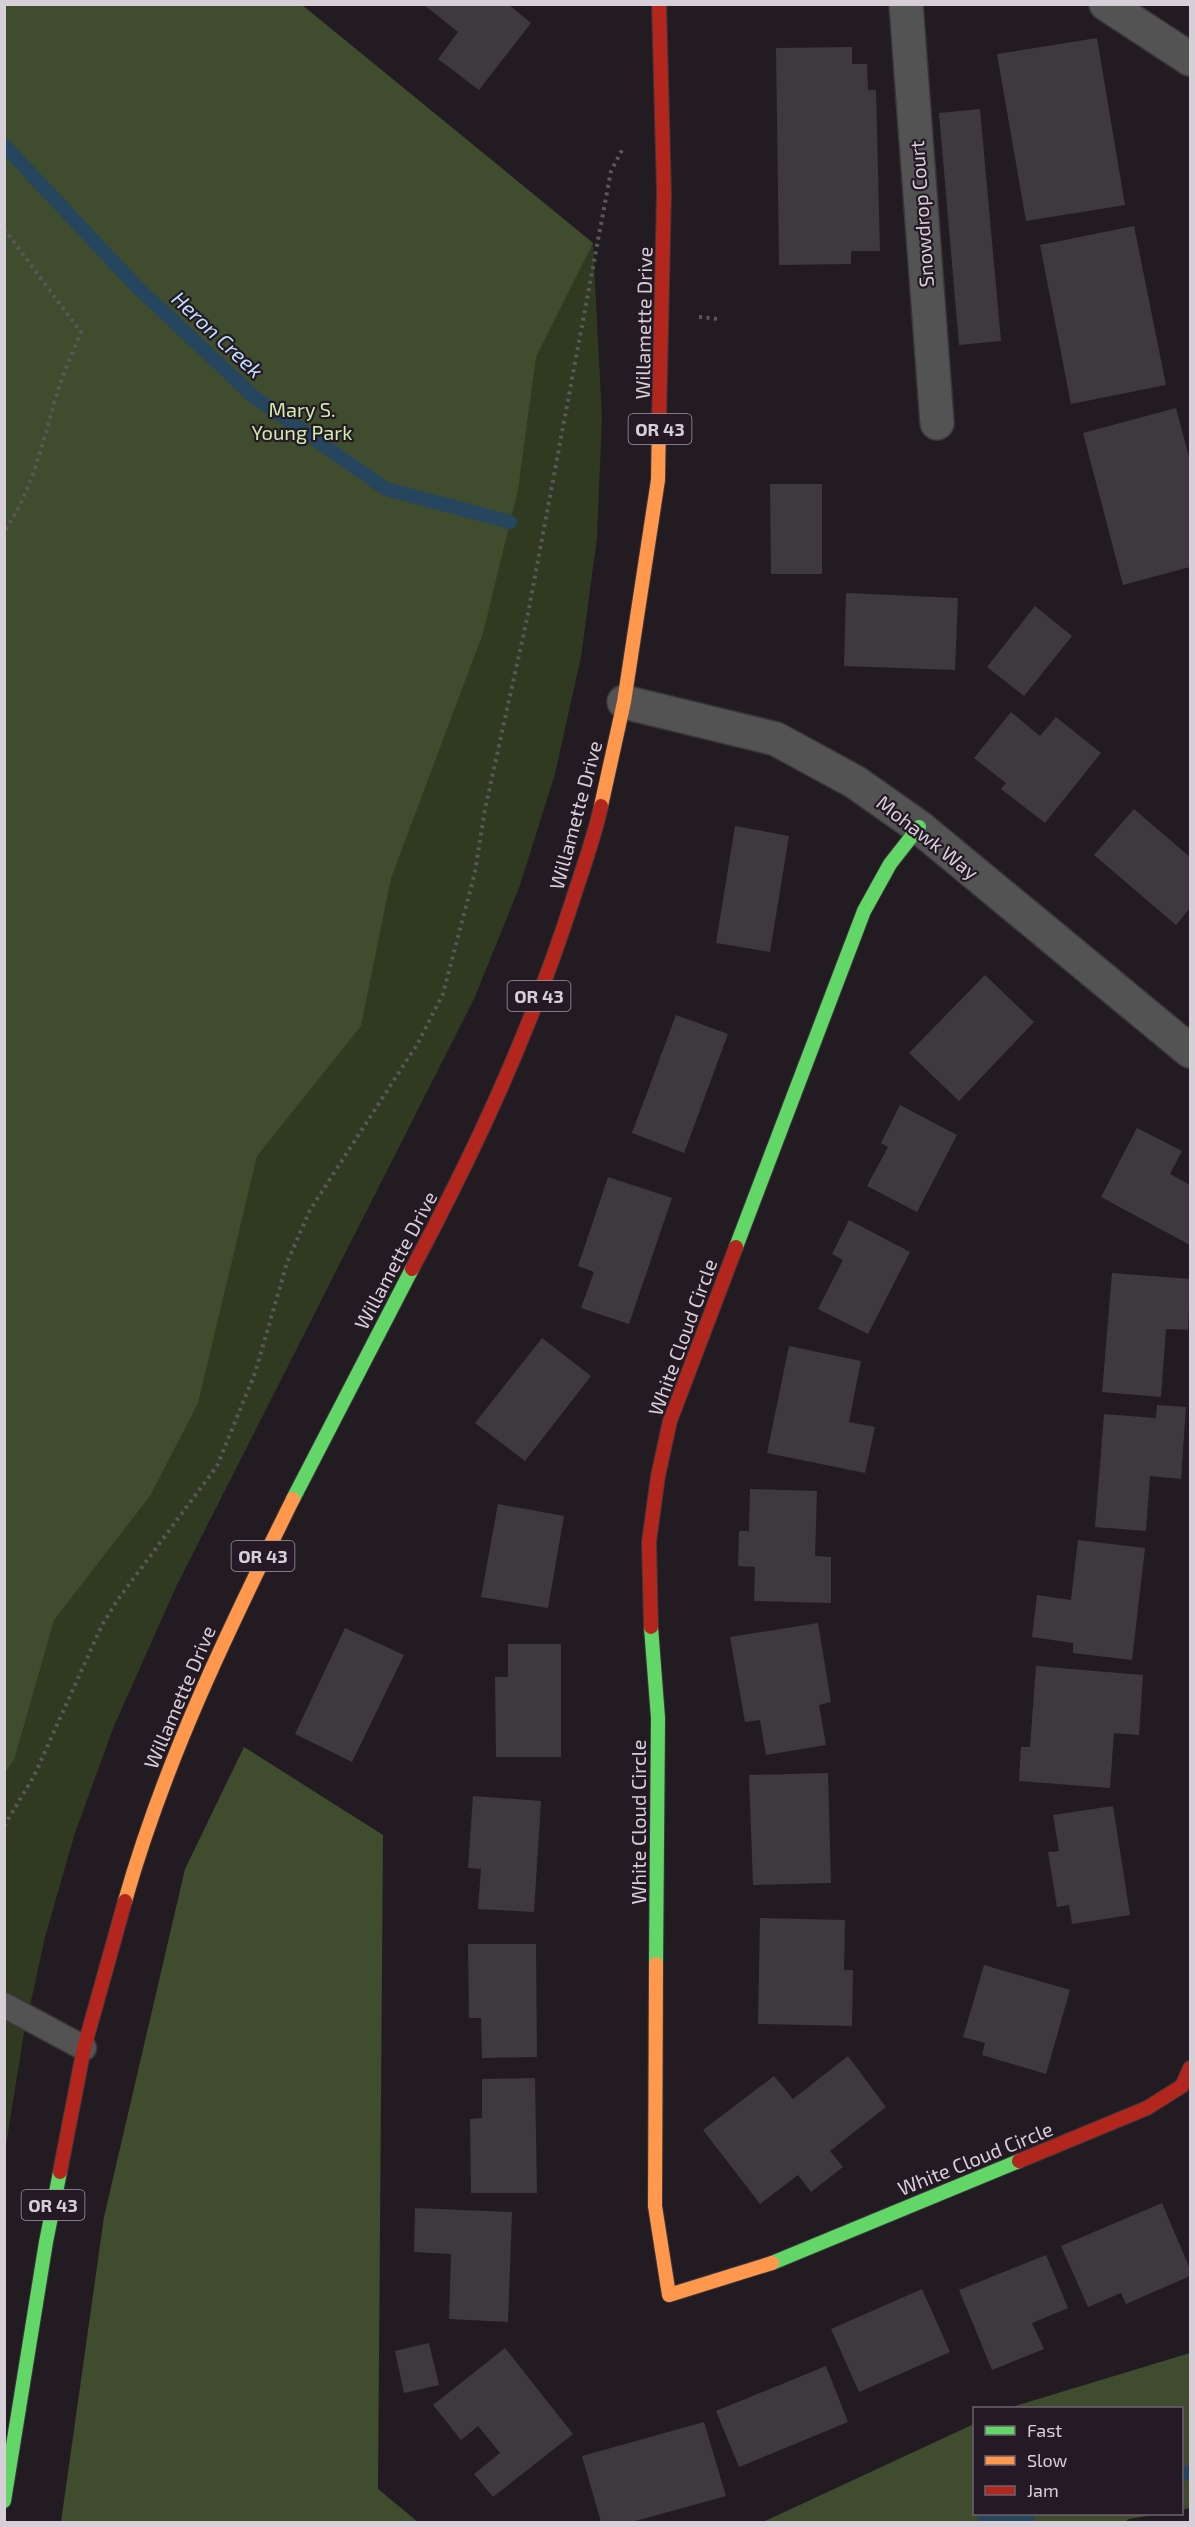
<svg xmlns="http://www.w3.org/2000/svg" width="1195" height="2527" font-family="'Exo 2',sans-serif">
<rect width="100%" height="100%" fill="#221c22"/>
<path fill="#2f3a20" d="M5,5H302L593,243L602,418L597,538L581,657L555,774L519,888L474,999L176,1587L114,1726L75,1833L45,1937L24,2033L5,2151Z"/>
<path fill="#3f4d2e" d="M5,4L302,5L593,243L536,357L518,490L483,633L391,878L361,1026L257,1156L198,1403L150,1496L54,1620L14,1760L5,1772Z
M244,1747L383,1835L378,2489L418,2522H61L104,2217L185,1869Z
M1190,2353V2508L1182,2510V2408H1009Z
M974,2424V2514H1160L1128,2519L1126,2522H763Z"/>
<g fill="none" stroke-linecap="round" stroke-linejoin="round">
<path stroke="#26455e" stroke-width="14" d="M4,145L137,287L253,396L386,489L510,522
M1182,2474L1190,2472
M984,2522L1029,2514"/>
</g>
<path fill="#3e393f" d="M423,4H508L531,23L479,90L438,59L458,32Z
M1097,38L1125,205L1026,221L997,54Z
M852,47V64H867L868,90H876L880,251H851V264L779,265L776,48Z
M980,109L1001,341L959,345L939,113Z
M1134,226L1166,385L1071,404L1040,245Z
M1176,408L1190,461V567L1123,585L1083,433Z
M770,484H822V574H771Z
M846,593L958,598L955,670L844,666Z
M1035,606L1072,636L1024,696L987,667Z
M1011,712L1040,736L1056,717L1101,753L1045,823L1001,789L1006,783L974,758Z
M1134,809L1190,857V908L1176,925L1094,855Z
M735,826L789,836L770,952L716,943Z
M985,975L1034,1022L959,1101L909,1053Z
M676,1015L728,1034L684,1153L632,1133Z
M900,1105L957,1135L917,1212L867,1186L888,1147L881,1143Z
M1137,1128L1182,1151L1170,1174L1190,1185V1245L1101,1197Z
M608,1177L672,1198L629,1324L581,1308L594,1272L578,1266Z
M849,1220L910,1252L868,1334L818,1309L843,1260L832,1254Z
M1112,1273L1190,1279L1188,1330L1166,1329L1161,1397L1102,1392Z
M542,1338L591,1376L525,1461L475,1423Z
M789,1346L861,1361L849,1422L875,1427L865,1473L767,1453Z
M1157,1405L1186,1407L1181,1479L1150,1476L1146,1531L1095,1527L1104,1414L1156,1418Z
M750,1489L817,1491L815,1556L831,1557V1603L754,1601L755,1567L738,1566L739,1531H749Z
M498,1504L564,1516L548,1608L481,1597Z
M1078,1540L1145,1548L1132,1660L1073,1653V1643L1032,1637L1037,1595L1071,1600Z
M818,1623L831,1702L819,1705L826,1745L766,1755L760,1720L745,1722L730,1637Z
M345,1628L404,1655L352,1762L295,1734Z
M508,1644H561V1757H496L495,1677H508Z
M1036,1666L1143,1675L1139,1735L1114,1733L1110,1788L1019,1781L1021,1747H1030Z
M828,1773L831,1883L753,1885L749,1775Z
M473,1796L541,1801L534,1912L478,1909L481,1869L468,1868Z
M1113,1806L1130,1915L1072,1924L1069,1905L1057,1907L1048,1852L1059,1851L1053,1815Z
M760,1918L845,1920L844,1970H853L852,2026L758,2024Z
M468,1944H536L537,2057L482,2058L481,2018H469Z
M984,1965L1070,1990L1046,2074L982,2055L985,2043L963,2037Z
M848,2056L886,2107L830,2151L843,2167L811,2192L798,2175L760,2204L703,2130L774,2076L793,2099Z
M535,2078L537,2193H471L470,2119L482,2118V2079Z
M1162,2203L1190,2269V2276L1126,2304L1121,2293L1088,2307L1061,2246Z
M415,2208L512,2212L508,2322L449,2319L451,2254L414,2252Z
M1046,2255L1068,2308L1032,2323L1044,2349L992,2370L959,2290Z
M922,2289L950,2352L859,2392L831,2329Z
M429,2343L439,2385L404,2393L395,2351Z
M505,2348L573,2434L493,2497L474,2474L500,2453L478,2426L461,2440L433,2405Z
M826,2366L848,2422L739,2467L716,2411Z
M704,2422L726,2496L632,2522H601L582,2456Z"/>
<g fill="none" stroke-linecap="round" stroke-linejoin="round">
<g stroke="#3a363a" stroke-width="27">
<path id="lane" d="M4,2005L84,2048"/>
</g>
<g stroke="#3a363a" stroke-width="36">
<path id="street" d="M906,4L937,423
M1106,4L1190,59
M624,702L776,739L855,782L919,827L1190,1051"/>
</g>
<g stroke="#3a363a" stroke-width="16">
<path id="fast" d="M736,1247L864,911L890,864L919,827
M293,1499L412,1269
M651,1627L658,1718L656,1964
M772,2263L1019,2161
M4,2501L46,2242L60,2172"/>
</g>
<g stroke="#3a363a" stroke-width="16">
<path id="slow" d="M601,806L624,702L658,480L659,421
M125,1901C165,1760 228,1630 293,1499
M656,1964L655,2206L669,2295L772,2263"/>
</g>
<g stroke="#3a363a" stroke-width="16">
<path id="jam" d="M659,4L664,193L659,421
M412,1269C476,1149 530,1032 572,902C582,870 594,839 601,806
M651,1627L649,1542L658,1476L670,1421L736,1247
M1019,2161L1147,2108L1182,2086L1190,2068
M60,2172L84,2048L125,1901"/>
</g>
<path stroke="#585859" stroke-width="4" stroke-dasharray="3 4.5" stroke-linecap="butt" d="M4,229L81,332C74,349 66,367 60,384C44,435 35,487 4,532
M699,317L718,319
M4,1826L34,1776L102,1625L119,1598L217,1466L255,1373L287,1263L310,1210L418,1043L443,994L475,872L485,809L527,619L611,171L622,150"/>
<use href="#lane" stroke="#525352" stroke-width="24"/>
<use href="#street" stroke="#525352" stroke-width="33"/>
<use href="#fast" stroke="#63d668" stroke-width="14"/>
<use href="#slow" stroke="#ff974d" stroke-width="14"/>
<use href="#jam" stroke="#b3261e" stroke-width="14"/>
</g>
<g text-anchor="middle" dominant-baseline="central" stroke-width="4.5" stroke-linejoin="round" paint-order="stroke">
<g fill="#241925" stroke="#a198a2" stroke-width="1.5">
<rect x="628.5" y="414" width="63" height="30" rx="4.5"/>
<rect x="507.5" y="981" width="63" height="30" rx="4.5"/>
<rect x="231.5" y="1541" width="63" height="30" rx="4.5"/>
<rect x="21.5" y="2190" width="63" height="30" rx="4.5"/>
</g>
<g font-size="18" font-weight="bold" fill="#d7cfd7">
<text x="660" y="429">OR 43</text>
<text x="539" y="996">OR 43</text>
<text x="263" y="1556">OR 43</text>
<text x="53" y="2205">OR 43</text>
</g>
<g font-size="20" fill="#d7cfd7" stroke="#241925">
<text transform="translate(921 214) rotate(-94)">Snowdrop Court</text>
<text transform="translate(643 323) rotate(-89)">Willamette Drive</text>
<text transform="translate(575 815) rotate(-75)">Willamette Drive</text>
<text transform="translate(928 837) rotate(38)">Mohawk Way</text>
<text transform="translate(395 1260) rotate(-62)">Willamette Drive</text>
<text transform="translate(682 1337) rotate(-70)">White Cloud Circle</text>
<text transform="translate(179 1697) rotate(-67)">Willamette Drive</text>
<text transform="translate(638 1822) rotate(-90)">White Cloud Circle</text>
<text transform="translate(975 2158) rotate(-22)">White Cloud Circle</text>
</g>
<g font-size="20" fill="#cfeeac" stroke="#241925">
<text x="302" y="409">Mary S.<tspan x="302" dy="23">Young Park</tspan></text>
</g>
<g font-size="21" font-style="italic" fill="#baddfa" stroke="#241925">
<text transform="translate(218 334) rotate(43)">Heron Creek</text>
</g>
</g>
<rect width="1195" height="2527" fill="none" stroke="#d7cfd7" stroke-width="12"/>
<rect x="973" y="2407" width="210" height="108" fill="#241925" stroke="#6c626c" stroke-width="1.5"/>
<rect x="985" y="2426" width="30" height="9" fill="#63d668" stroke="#6c626c" stroke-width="1.5"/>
<text x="1027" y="2437" font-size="18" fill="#d7cfd7">Fast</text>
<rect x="985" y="2456" width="30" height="9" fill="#ff974d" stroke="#6c626c" stroke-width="1.5"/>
<text x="1027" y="2467" font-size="18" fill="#d7cfd7">Slow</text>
<rect x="985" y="2486" width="30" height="9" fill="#b3261e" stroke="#6c626c" stroke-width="1.5"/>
<text x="1027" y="2497" font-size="18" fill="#d7cfd7">Jam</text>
</svg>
